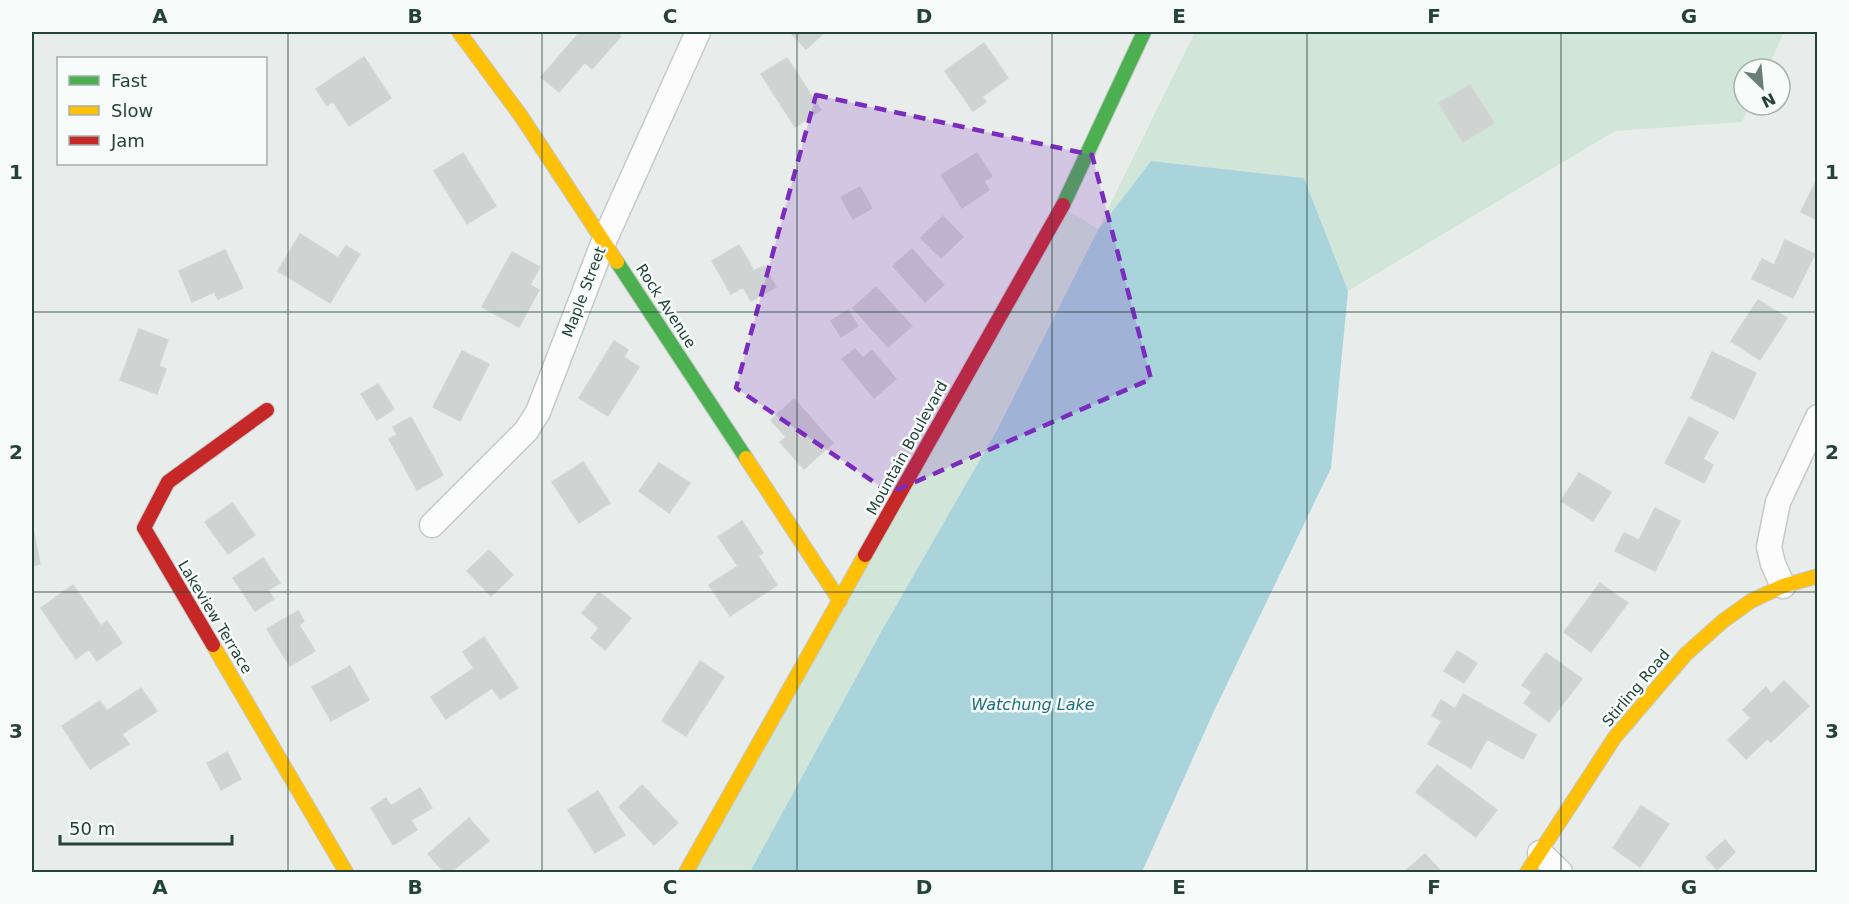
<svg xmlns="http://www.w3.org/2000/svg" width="1849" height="904" font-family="'DejaVu Sans',sans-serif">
<rect width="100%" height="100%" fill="#e8edeb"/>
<path fill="#d1e6d8" d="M1195,32H1784L1767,69H1744V105H1750L1742,122L1615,131L1348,291L1304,178L1151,161L1098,230L997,430L881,632L750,872H686L1062,207L1098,229Z"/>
<path fill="#a9d4db" d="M1151,161L1304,178L1348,291L1331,468L1214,711L1142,872H750L881,632L997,430L1098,230Z"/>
<path fill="#cfd4d2" stroke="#d1d6d4" stroke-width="1.5" d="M580,32H616L621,36L592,69L585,62L559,92L541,77Z
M790,32H825L806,49Z
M984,43L1008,78L982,97L986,102L973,111L945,71Z
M364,57L391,98L349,126L333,101L327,106L316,89Z
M787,58L821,110L795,127L761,74Z
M1470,85L1494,123L1463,142L1439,103Z
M463,153L496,206L467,224L434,171Z
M977,153L992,176L984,181L989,190L962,208L941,175Z
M1818,177V220L1801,212Z
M860,187L872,208L853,219L841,197Z
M943,216L963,237L941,258L921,238Z
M300,234L338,258L346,246L360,254L330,303L278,271Z
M1785,240L1815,254L1793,298L1752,279L1762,259L1774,265Z
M739,245L754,271L764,266L776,287L751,301L743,287L731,294L712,261Z
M912,249L944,285L925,302L893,266Z
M225,250L243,288L218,299L214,292L192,302L179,271Z
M512,252L540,267L530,285L539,290L519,327L482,307Z
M876,287L912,326L888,347L853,308Z
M1758,300L1787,318L1760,360L1731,341Z
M848,310L858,326L841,337L831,321Z
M139,329L168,340L159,366L166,369L157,394L120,380Z
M614,341L628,350L624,357L639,367L608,416L579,398Z
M855,349L863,358L872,350L896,379L874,398L842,359Z
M462,351L489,364L460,421L433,407Z
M1712,352L1756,373L1734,419L1691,398Z
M378,384L394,409L377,420L361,394Z
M794,399L833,443L804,469L780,442L786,437L771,420Z
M411,417L443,475L417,490L389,439L397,435L393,427Z
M1689,417L1718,432L1703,459L1713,465L1704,483L1665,463Z
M583,462L610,503L579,523L552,482Z
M659,463L690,483L669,513L639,491Z
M1579,473L1611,492L1593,521L1561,501Z
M232,503L255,535L228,554L205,522Z
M1655,508L1680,521L1655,571L1615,551L1624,533L1639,540Z
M742,521L763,553L758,556L777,585L730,616L709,585L738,566L718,537Z
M32,523L40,564L32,566Z
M489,550L513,575L491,596L467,571Z
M263,558L280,583L268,590L274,599L255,611L233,578Z
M1600,583L1628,603L1591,652L1564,632Z
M73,585L101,626L107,621L122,643L97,661L89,649L76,659L41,608Z
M599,592L631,618L605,650L591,638L599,628L582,613Z
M298,611L304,621L299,625L315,651L290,666L267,629Z
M484,637L518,688L500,699L492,688L446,719L431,697L474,668L463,652Z
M1457,651L1477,663L1464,683L1444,671Z
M1546,653L1582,679L1549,722L1524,703L1532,692L1522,685Z
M700,661L724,677L686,736L662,721Z
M350,666L369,700L331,721L312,687Z
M1784,681L1809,706L1771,742L1767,739L1746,759L1728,740L1751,718L1743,710L1766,687L1771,694Z
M141,688L157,711L122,734L129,744L90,769L62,726L100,701L107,711Z
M1463,694L1536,735L1523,759L1487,739L1471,768L1428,744L1442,721L1432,716L1441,700L1455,709Z
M227,752L241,779L221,790L207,763Z
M1437,765L1497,810L1476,837L1416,792Z
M642,785L678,823L654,845L619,807Z
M420,788L432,808L411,820L417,830L393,845L371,808L386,798L391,806Z
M598,791L625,835L595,853L568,810Z
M1641,806L1669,824L1640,867L1613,848Z
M469,818L489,841L451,872H444L428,854Z
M1725,840L1735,852L1717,870L1706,857Z
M1425,854L1442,872H1404Z"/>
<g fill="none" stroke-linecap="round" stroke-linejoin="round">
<g stroke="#c5cac8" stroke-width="27">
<path id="street" d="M432,525L526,431L538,412L604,241L698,32
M1783,586L1773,564L1769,547L1778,502L1818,417
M1540,853L1560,872"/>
</g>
<g stroke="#c3cbc8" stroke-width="16">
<path id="fast" d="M1063,205L1144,32
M617,262L746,458"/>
</g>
<g stroke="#c3cbc8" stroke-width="16">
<path id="slow" d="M459,32L521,116L617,262
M746,458L840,601
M213,645L346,872
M686,872L865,555
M1527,872L1615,737L1686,654L1723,621L1751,601L1783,586L1818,576"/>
</g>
<g stroke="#c3cbc8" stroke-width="16">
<path id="jam" d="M865,555L1063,205
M213,645L144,528L168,482L267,410"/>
</g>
<use href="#street" stroke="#fcfcfc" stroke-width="24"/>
<use href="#fast" stroke="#4caf50" stroke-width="14"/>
<use href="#slow" stroke="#ffc107" stroke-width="14"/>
<use href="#jam" stroke="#c62828" stroke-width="14"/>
</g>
<path fill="#7b2cbf" fill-opacity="0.2" stroke="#7b2cbf" stroke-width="4.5" stroke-dasharray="12 8" stroke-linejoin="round" d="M816,95L1092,155L1151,379L890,493L736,388Z"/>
<path fill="none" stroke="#24423a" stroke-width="1.5" stroke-opacity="0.55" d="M288,32V872M542,32V872M797,32V872M1052,32V872M1307,32V872M1561,32V872M32,312H1818M32,592H1818"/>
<g text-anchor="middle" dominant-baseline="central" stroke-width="5" stroke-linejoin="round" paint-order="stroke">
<g font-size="15" fill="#24423a" stroke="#f7fbf9">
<text transform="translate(584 292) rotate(-69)">Maple Street</text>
<text transform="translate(666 306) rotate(57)">Rock Avenue</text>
<text transform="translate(907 448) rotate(-61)">Mountain Boulevard</text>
<text transform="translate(215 617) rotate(59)">Lakeview Terrace</text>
<text transform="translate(1636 688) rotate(-50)">Stirling Road</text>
</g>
<g font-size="16" font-style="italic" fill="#1c6f80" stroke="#f7fbf9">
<text x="1033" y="704">Watchung Lake</text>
</g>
</g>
<rect width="1849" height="904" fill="none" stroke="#f7fbf9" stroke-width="66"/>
<rect x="57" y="57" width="210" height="108" fill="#f7fbf9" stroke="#a3b1ad" stroke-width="1.5"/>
<rect x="69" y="76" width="30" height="9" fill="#4caf50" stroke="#a3b1ad" stroke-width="1.5"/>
<text x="111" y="87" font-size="18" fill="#24423a">Fast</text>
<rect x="69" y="106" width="30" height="9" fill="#ffc107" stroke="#a3b1ad" stroke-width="1.5"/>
<text x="111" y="117" font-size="18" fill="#24423a">Slow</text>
<rect x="69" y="136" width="30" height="9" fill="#c62828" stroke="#a3b1ad" stroke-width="1.5"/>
<text x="111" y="147" font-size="18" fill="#24423a">Jam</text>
<g transform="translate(1762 87) rotate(154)"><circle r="28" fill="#f7fbf9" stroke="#a3b1ad" stroke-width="1.5"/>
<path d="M0-4.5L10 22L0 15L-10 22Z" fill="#697e78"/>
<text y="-9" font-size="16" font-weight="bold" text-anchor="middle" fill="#24423a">N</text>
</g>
<path d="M60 835v9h172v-9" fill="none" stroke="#24423a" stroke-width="3"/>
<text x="69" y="835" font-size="18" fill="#24423a" stroke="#f7fbf9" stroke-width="4.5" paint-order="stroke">50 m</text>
<rect x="33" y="33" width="1783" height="838" fill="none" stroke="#24423a" stroke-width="2"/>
<g font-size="20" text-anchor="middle" font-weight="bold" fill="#24423a">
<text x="160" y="23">A</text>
<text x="415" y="23">B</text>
<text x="670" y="23">C</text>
<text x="924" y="23">D</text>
<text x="1179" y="23">E</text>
<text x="1434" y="23">F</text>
<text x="1689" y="23">G</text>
<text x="16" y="179">1</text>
<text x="1832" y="179">1</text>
<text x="16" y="459">2</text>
<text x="1832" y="459">2</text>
<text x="16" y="738">3</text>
<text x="1832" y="738">3</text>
<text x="160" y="894">A</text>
<text x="415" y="894">B</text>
<text x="670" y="894">C</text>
<text x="924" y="894">D</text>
<text x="1179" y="894">E</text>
<text x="1434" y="894">F</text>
<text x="1689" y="894">G</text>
</g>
</svg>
